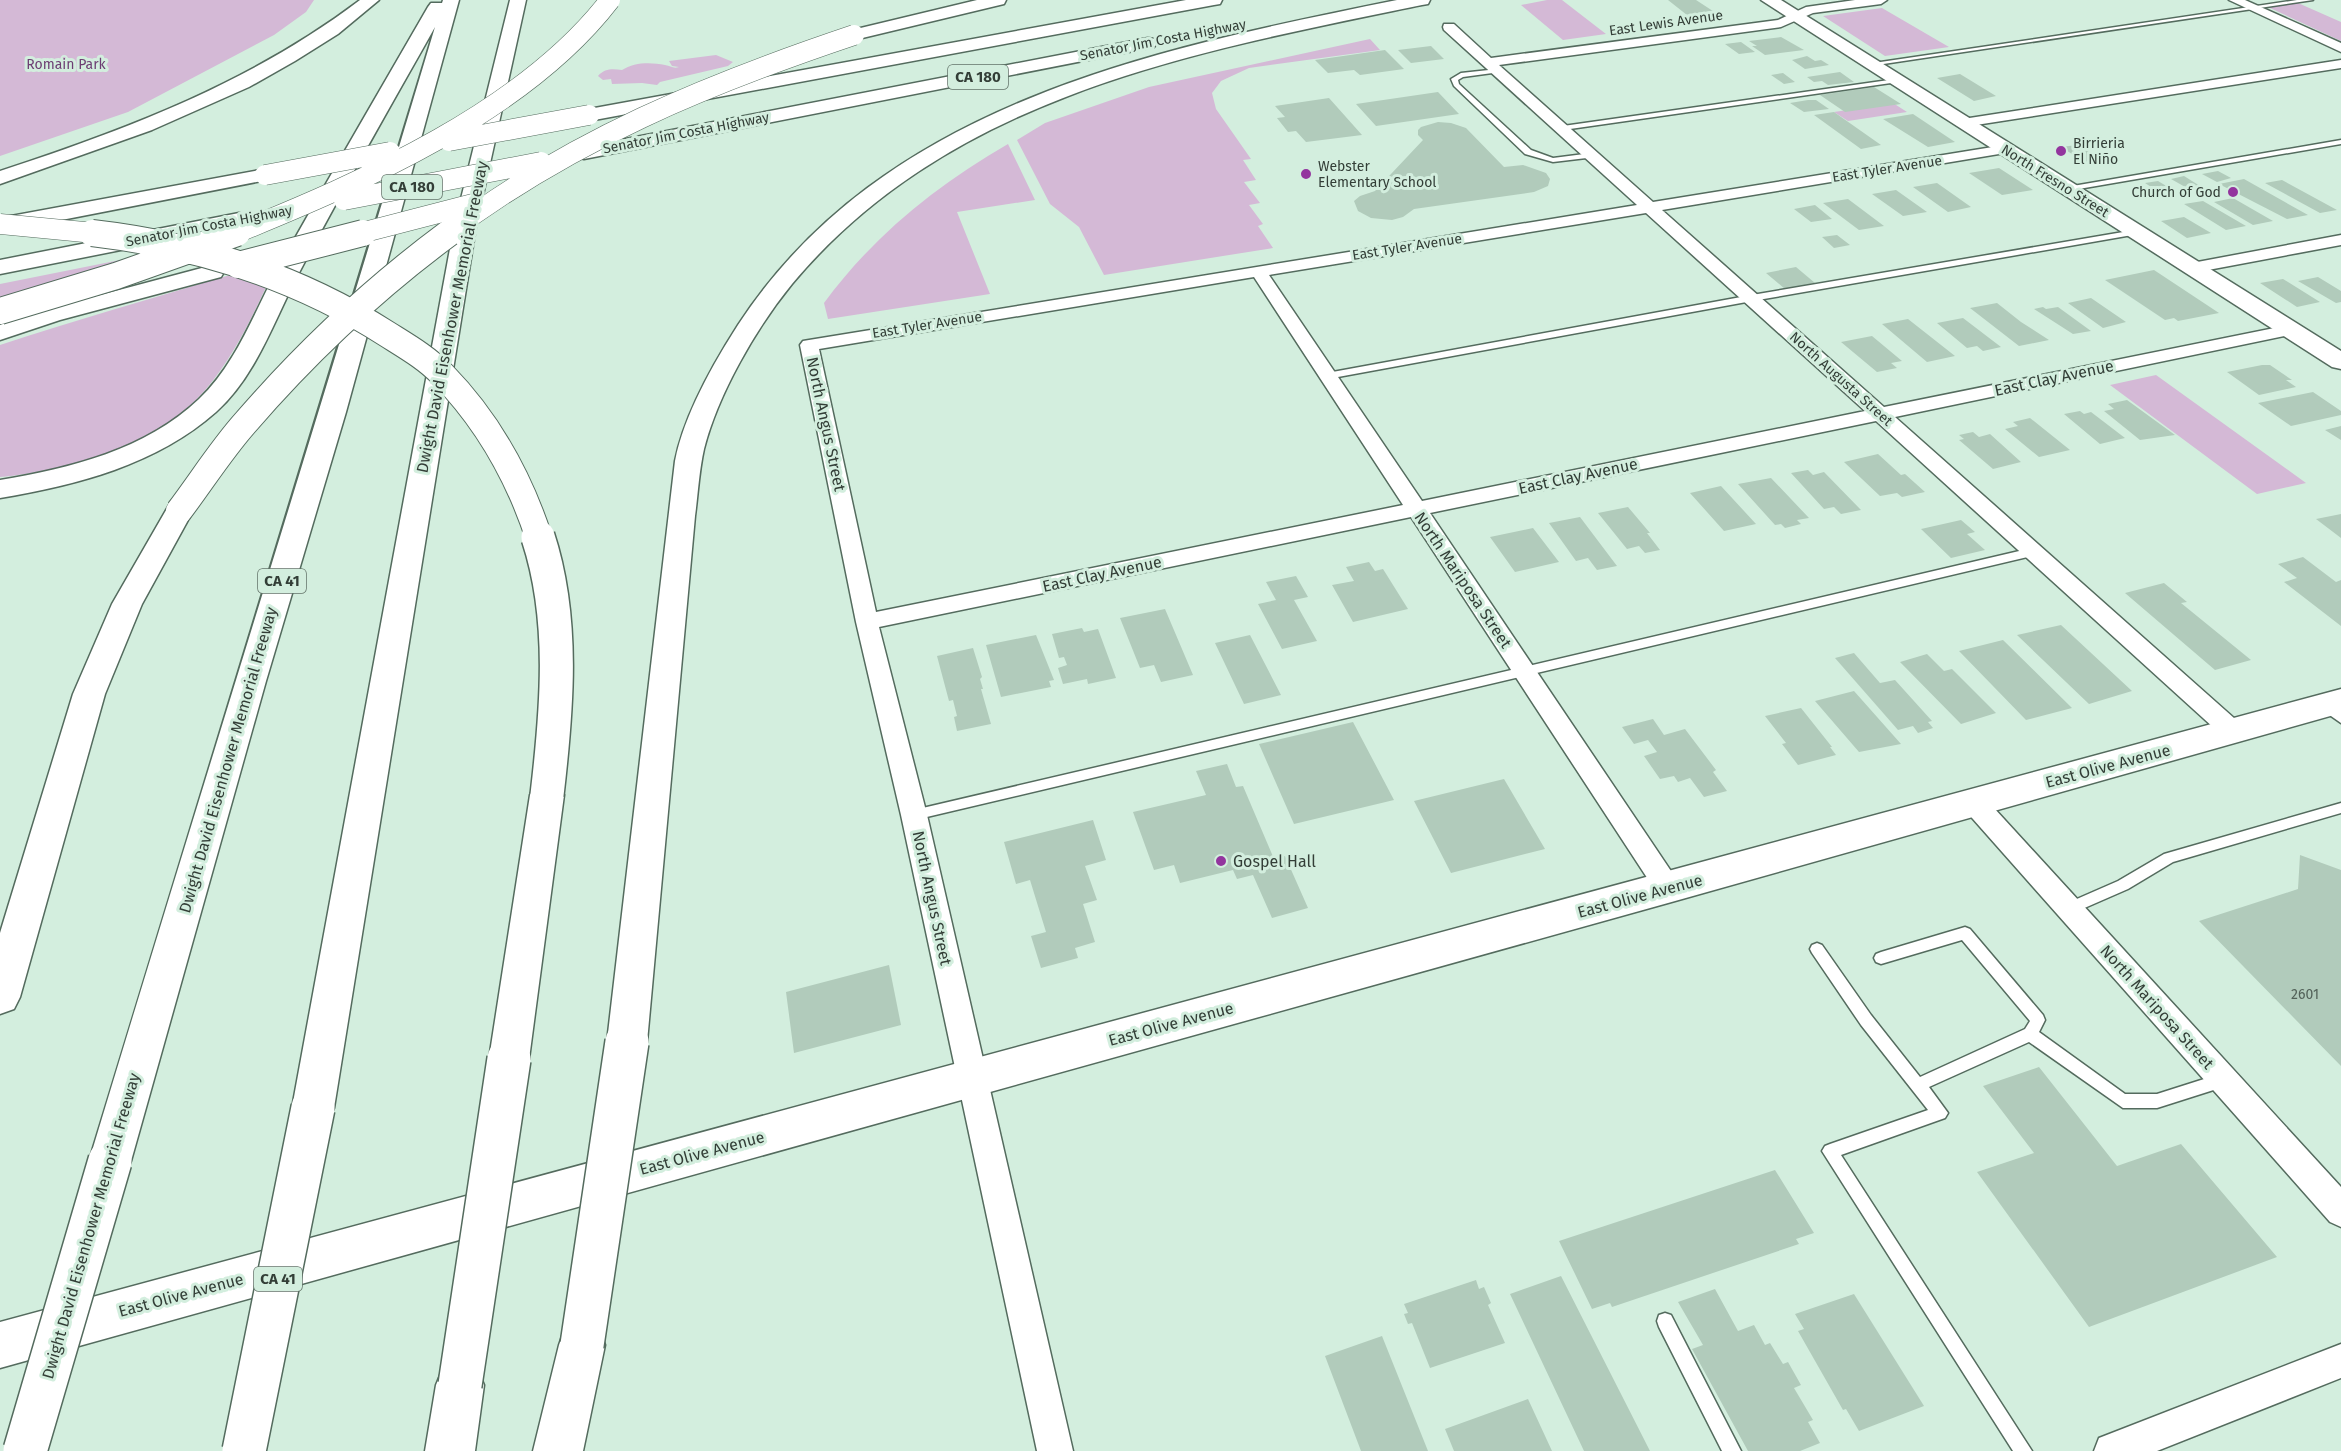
<svg xmlns="http://www.w3.org/2000/svg" width="2341" height="1451" font-family="'Fira Sans',sans-serif">
<rect width="100%" height="100%" fill="#d3eede"/>
<path fill="#d4b9d6" d="M0,0H314L306,12L274,35L128,112L0,156Z
M1547,0H1562L1606,34L1563,40L1521,5Z
M2298,3L2341,22V41L2268,7Z
M1882,8L1949,47L1885,56L1823,16Z
M1370,39L1380,50L1249,68L1221,81L1212,93L1216,109L1251,159L1243,160L1256,180L1244,182L1260,203L1249,205L1263,224L1258,226L1273,248L1104,275L1079,227L1050,204L1017,140L1045,123L1149,87Z
M716,55L733,62L728,66L660,82L657,85L642,83L612,84L611,79L603,80L598,76C605,68 613,69 622,70C634,62 651,62 665,65C671,66 673,69 679,67L672,66L669,61Z
M1893,103L1907,112L1848,121L1834,112Z
M1008,144L1035,200L957,212L990,294L828,319L824,303C874,235 936,186 1008,144Z
M140,256L0,300V284Z
M230,275L266,287C250,322 231,360 206,389C160,444 68,471 0,477V345C76,320 153,298 230,275Z
M2156,375L2306,483L2257,494L2110,385Z"/>
<path fill="#b1cbbb" d="M1668,0H1696L1719,15L1692,19Z
M1781,37L1804,50L1765,55L1752,46H1757L1749,41Z
M1741,42L1755,52L1739,54L1725,44Z
M1431,46L1444,59L1411,63L1398,50Z
M1385,50L1404,69L1360,75L1354,70L1328,73L1315,60Z
M1807,56L1815,61L1821,60L1829,65L1805,69L1792,60Z
M1840,72L1854,82L1828,85L1822,81L1814,82L1807,77Z
M1783,73L1795,82L1784,84L1771,75Z
M1960,74L1996,96L1974,101L1937,78Z
M1874,87L1901,104L1845,112L1820,95Z
M1438,92L1459,114L1376,126L1356,104Z
M1329,98L1362,135L1306,142L1296,131L1288,132L1277,118L1285,117L1275,106Z
M1808,100H1816L1829,109L1804,112L1790,103Z
M1834,112L1881,145L1861,149L1814,115Z
M1913,114L1955,142L1928,147L1883,119Z
M1438,122L1451,123L1466,128L1504,167L1523,165L1546,173L1550,179L1548,186L1534,192L1414,209L1403,217L1392,220L1371,218L1358,211L1354,201L1360,196L1375,191L1423,140L1418,135V130L1421,127Z
M2077,145L2108,163L2091,166L2061,147Z
M1999,168L2033,190L2002,195L1969,173Z
M2218,171L2231,178L2217,182L2202,174Z
M2184,176L2200,186L2187,188L2171,179Z
M2244,179L2308,215L2287,219L2219,184Z
M2282,180L2337,210L2320,213L2265,183Z
M2158,181L2173,190L2159,192L2145,183Z
M1937,183L1971,207L1948,212L1913,187Z
M1896,190L1927,212L1903,216L1872,194Z
M2233,198L2273,221L2253,225L2214,202Z
M1848,199L1884,226L1859,230L1823,203Z
M2203,201L2246,226L2226,230L2184,204Z
M1815,205L1832,219L1811,222L1794,209Z
M2184,217L2211,233L2187,238L2161,221Z
M1837,235L1850,245L1834,248L1822,237Z
M1796,267L1815,283L1785,289L1766,273Z
M2154,270L2219,313L2178,321L2174,318L2165,320L2105,280Z
M2318,277L2341,291V302L2336,303L2298,281Z
M2283,279L2320,302L2297,307L2260,283Z
M2091,298L2126,322L2103,328L2068,303Z
M1997,303L2021,322L2049,340L2019,346L1970,308Z
M2043,307L2046,309L2058,307L2091,331L2073,334L2034,309Z
M1963,318L2001,347L1983,351L1977,346L1967,348L1937,323Z
M1908,319L1955,356L1927,362L1882,324Z
M1872,336L1902,361L1891,363L1897,368L1877,372L1841,342Z
M2262,365H2270L2292,380H2286L2296,387L2259,395L2227,372Z
M2313,392L2341,411V415L2291,426L2258,403Z
M2127,400L2175,435L2140,440L2104,411L2114,409L2108,404Z
M2080,411L2084,414L2091,412L2125,438L2100,444L2064,414Z
M2030,418L2070,450L2039,457L2005,429L2018,426L2013,422Z
M2341,426V440L2325,430Z
M1973,432L1979,437L1990,434L2021,462L1993,469L1959,440L1964,439L1959,435Z
M1878,454L1901,475L1905,474L1925,492L1902,497L1897,493L1880,496L1844,462Z
M1808,470L1813,475L1824,472L1861,510L1841,514L1834,507L1824,509L1791,473Z
M1771,478L1809,518L1797,520L1801,524L1785,528L1781,524L1775,525L1738,484Z
M1721,486L1756,524L1724,531L1690,493Z
M1628,507L1650,533H1647L1660,550L1645,553L1639,546L1627,549L1598,513Z
M2341,514V538L2316,519Z
M1580,517L1617,566L1597,570L1588,558L1576,561L1549,523Z
M1961,520L1975,532L1967,534L1985,550L1951,558L1921,529Z
M1533,528L1559,562L1515,572L1490,537Z
M2303,557L2336,582L2341,580V626L2284,582L2297,578L2278,564Z
M1369,562L1375,571L1383,569L1408,609L1353,622L1332,585L1354,581L1346,567Z
M1296,576L1308,597L1294,600L1317,641L1282,649L1258,604L1276,600L1266,582Z
M2164,583L2187,602L2181,603L2251,660L2215,670L2125,593Z
M1165,609L1193,675L1161,682L1154,665L1140,668L1120,618Z
M2061,625L2132,691L2089,704L2017,635Z
M1082,628L1084,632L1098,629L1116,678L1088,684L1087,679L1063,684L1058,668L1067,665L1064,657L1059,658L1052,634Z
M1036,635L1054,680L1049,681L1051,687L1001,697L986,645Z
M1250,635L1281,695L1244,704L1215,643Z
M2003,640L2072,708L2026,720L1959,651Z
M973,648L982,677L980,679L983,689H981L991,724L957,731L954,717L957,716L953,700L949,701L937,656Z
M1854,653L1880,683L1895,680L1932,721L1928,722L1933,728L1918,733L1913,726L1898,730L1835,658Z
M1927,654L1944,671L1952,669L1996,713L1961,724L1900,662Z
M1854,691L1901,744L1859,752L1815,701Z
M1801,708L1832,747H1830L1836,755L1798,765L1782,744L1786,743L1765,716Z
M1653,719L1664,735L1685,729L1716,770L1713,772L1727,791L1704,797L1690,778L1678,782L1674,776L1660,779L1644,756L1657,752L1648,740L1634,744L1622,727Z
M1353,722L1394,800L1294,824L1259,744Z
M1227,764L1236,787L1243,786L1274,859L1285,856L1308,908L1272,918L1253,875L1237,879L1233,870L1180,883L1174,865L1154,870L1133,812L1206,795L1196,771Z
M1504,779L1545,849L1451,873L1414,801Z
M1093,820L1106,860L1085,866L1097,900L1083,904L1095,942L1075,948L1078,958L1041,968L1031,936L1046,932L1030,880L1016,884L1004,842Z
M2300,855L2341,870V1066L2199,921L2298,889Z
M889,965L901,1025L794,1053L786,992Z
M2039,1067L2117,1166L2181,1144L2277,1257L2089,1327L1977,1172L2034,1153L1983,1086Z
M1775,1170L1814,1233L1796,1239L1799,1244L1612,1307L1610,1303L1592,1309L1559,1241Z
M1561,1276L1650,1451H1584L1510,1294Z
M1476,1280L1479,1289L1484,1287L1491,1303L1488,1305L1505,1343L1430,1368L1412,1323L1408,1324L1404,1314L1408,1313L1404,1304Z
M1715,1289L1738,1331L1754,1325L1765,1345L1770,1343L1783,1364L1788,1362L1801,1385L1794,1388L1813,1420L1808,1422L1820,1443L1800,1451H1748L1692,1349L1703,1345L1678,1302Z
M1854,1294L1924,1406L1859,1431L1846,1409L1843,1410L1798,1331L1804,1329L1795,1314Z
M1382,1336L1428,1451H1361L1325,1356Z
M1528,1399L1552,1451H1454L1445,1429Z"/>
<g fill="none" stroke-linecap="round" stroke-linejoin="round">
<g stroke="#546b5e" stroke-width="3">
<path id="service" d="M2297,0H2313L1870,66L1867,64Z
M1498,69L1500,70V72L1463,77L1458,80L1459,84L1531,150L1553,158L1592,153H1595V157L1553,162L1525,154L1454,86L1451,79L1461,73Z
M1896,79L1898,80V82L1563,130L1559,128L1563,126Z
M2341,140V144L2067,191L2063,189L2067,187Z
M2135,230L2139,232L2138,234L1752,301L1327,379L1322,376L1327,373L1752,295Z
M2032,548L2037,552L2036,555L914,820L910,819L908,815L910,811L914,810Z
M2325,702L2341,712V723L2321,709L2319,706L2321,703Z
M2341,803V813L2173,862L2128,889L2073,913L2068,915L2063,913L2061,909L2063,905L2118,881L2164,854Z
M1965,927L1970,929L2043,1015L2045,1020L2039,1032L2125,1094H2157L2223,1073L2228,1075L2230,1080L2228,1085L2223,1087L2157,1108H2123L2029,1042L1929,1087L1948,1113L1945,1118L1841,1155L2032,1451H2013L1822,1151L1825,1146L1830,1144L1928,1110L1861,1025L1812,953L1810,949L1812,945L1817,943L1822,945L1871,1015L1920,1077L2025,1029L2030,1021L1962,940L1881,964L1876,962L1874,958L1876,954L1881,952Z
M1665,1313L1671,1315L1741,1451H1722L1659,1327L1657,1321L1659,1315Z"/>
</g>
<g stroke="#546b5e" stroke-width="3">
<path id="minor" d="M1855,0H1887L1881,4L1813,13L1781,27L1499,65L1653,202L2005,145L2010,146L2012,149L2010,152L2005,153L1662,210L1884,407L2289,325L2295,326L2298,330L2295,334L2289,335L1895,417L2243,726L2246,732L2243,738L2234,741L2225,738L1876,421L1430,513L1677,880L1681,888L1677,896L1668,899L1659,896L1411,517L879,627L927,815L1073,1451H1037L901,815L856,622L800,345L803,341L809,340L1637,205L1444,30L1443,27L1444,24H1454L1491,58L1778,20L1806,7ZM1646,213L1865,411L1422,501L1269,275ZM1254,277L1403,505L876,612L819,349Z
M2229,0H2245L2341,43V52Z
M2341,60V68L1963,127L1956,123L1963,119Z
M2341,235V245L2192,273L2184,268L2192,263Z
M1974,793L1983,796L2341,1187V1227L2330,1222L1965,810L1961,803L1965,796Z
M2341,1344V1378L2157,1451H2094L2099,1438Z"/>
</g>
<g stroke="#546b5e" stroke-width="3">
<path id="secondary" d="M1761,0H1781L2341,351V369L2332,367Z
M2341,689V713L1668,903L0,1368V1322Z"/>
</g>
<g stroke="#546b5e" stroke-width="3">
<path id="motorway" d="M360,0H379L338,34L295,61L249,87L152,130L0,184V171C128,129 252,82 360,0Z
M443,0H459L346,412L266,681L131,1161L125,1176L110,1182L95,1176L89,1161C203,783 322,406 435,27C390,107 344,187 301,269C275,317 258,374 216,412C156,465 77,485 0,498V480C71,468 145,450 199,399C238,362 255,309 281,263C329,177 379,92 428,7L431,3H442Z
M510,0H526L476,227L334,1108L328,1122L313,1128L298,1122L292,1108L454,227Z
M977,0H1006L1004,4L854,40L848,39L845,35L848,31Z
M1186,0H1222L1220,4L1214,5L589,121L582,119L579,115L582,111L589,109Z
M1397,0H1430L1428,4L1422,5C1194,52 950,95 792,284C756,328 718,394 704,449C699,471 698,494 695,516L647,1042L641,1055L627,1060L613,1055L607,1042L675,461C684,415 713,364 738,325C883,103 1155,49 1397,0Z
M1148,38L1154,39L1157,43L1154,47L584,159L577,157L574,153L577,149L584,147Z
M265,169L272,171L275,175L272,179L0,232V218Z
M239,213L247,215L250,220L247,225L0,274V260Z
M213,265L221,267L224,272L221,277L60,320L0,340V325L44,310Z
M179,502L189,505L193,511L142,604L105,694L20,997L14,1009L0,1014V933L73,694L112,604L169,505Z
M547,781L559,785L564,795L529,1059L523,1072L509,1078L495,1072L489,1059L530,795L535,785Z
M582,1322L599,1328L605,1345L583,1451H533L559,1345L565,1328Z
M460,1361L477,1368L484,1385L475,1451H425L436,1385L443,1368Z"/>
</g>
<use href="#service" fill="#fff" fill-rule="evenodd"/>
<use href="#minor" fill="#fff" fill-rule="evenodd"/>
<use href="#secondary" fill="#fff" fill-rule="evenodd"/>
<use href="#motorway" fill="#fff" fill-rule="evenodd"/>
<g stroke="#546b5e" stroke-width="21" stroke-linecap="butt">
<path id="motorway-bridge-far3" d="M449,141L589,115
M265,175L390,152
M344,200L541,162
M0,224L105,234
M234,234C362,182 524,112 610,0
M357,234L473,204
M447,234C571,140 708,84 854,35"/>
</g>
<g stroke="#546b5e" stroke-width="28" stroke-linecap="butt">
<path id="motorway-bridge-far2" d="M92,233C197,245 298,277 387,334C406,346 427,358 442,374C487,420 519,477 539,538
M238,265L363,233
M0,311L116,276L237,233
M179,511C201,482 221,450 245,423C308,350 372,290 449,233"/>
</g>
<g stroke="#546b5e" stroke-width="36" stroke-linecap="butt">
<path id="motorway-bridge-far1" d="M538,537C565,619 557,710 547,795"/>
</g>
<g stroke="#546b5e" stroke-width="46" stroke-linecap="butt">
<path id="motorway-bridge" d="M582,1345L627,1042
M460,1385L509,1059
M25,1451L110,1161
M244,1451L313,1108"/>
</g>
<use href="#motorway-bridge-far3" stroke="#fff" stroke-width="20"/>
<use href="#motorway-bridge-far2" stroke="#fff" stroke-width="26"/>
<use href="#motorway-bridge-far1" stroke="#fff" stroke-width="33"/>
<use href="#motorway-bridge" stroke="#fff" stroke-width="43"/>
</g>
<g fill="#93359e" stroke="#d3eede" stroke-width="2">
<circle cx="2061" cy="151" r="6"/>
<circle cx="1306" cy="174" r="6"/>
<circle cx="2233" cy="192" r="6"/>
<circle cx="1221" cy="861" r="6"/>
</g>
<g text-anchor="middle" dominant-baseline="central" stroke-width="6" stroke-linejoin="round" paint-order="stroke">
<g font-size="14" fill="#333e37" stroke="#d3eede">
<text transform="translate(1666 23) rotate(-8)">East Lewis Avenue</text>
<text transform="translate(1163 40) rotate(-11)">Senator Jim Costa Highway</text>
<text transform="translate(686 133) rotate(-11)">Senator Jim Costa Highway</text>
<text transform="translate(1887 169) rotate(-9)">East Tyler Avenue</text>
<text transform="translate(2055 181) rotate(32)">North Fresno Street</text>
<text transform="translate(209 226) rotate(-11)">Senator Jim Costa Highway</text>
<text transform="translate(1407 247) rotate(-9)">East Tyler Avenue</text>
<text transform="translate(927 325) rotate(-9)">East Tyler Avenue</text>
<text transform="translate(1841 379) rotate(42)">North Augusta Street</text>
</g>
<g font-size="14" fill="#6d3e73" stroke="#d3eede">
<text x="66" y="64">Romain Park</text>
</g>
<g font-size="14" fill="#333e37" stroke="#d3eede" text-anchor="start">
<text x="2073" y="143">Birrieria<tspan x="2073" dy="16">El Niño</tspan></text>
<text x="1318" y="166">Webster<tspan x="1318" dy="16">Elementary School</tspan></text>
<text x="2221" y="192" text-anchor="end">Church of God</text>
</g>
<g font-size="14" fill="#526158">
<text x="2305" y="994">2601</text>
</g>
<g fill="#d3eede" stroke="#637369" stroke-width="1.5">
<rect x="948" y="65" width="60" height="24" rx="4.5"/>
<rect x="382" y="175" width="60" height="24" rx="4.5"/>
<rect x="258" y="569" width="48" height="24" rx="4.5"/>
<rect x="254" y="1267" width="48" height="24" rx="4.5"/>
</g>
<g font-size="15" font-weight="bold" fill="#333e37">
<text x="978" y="77">CA 180</text>
<text x="412" y="187">CA 180</text>
<text x="282" y="581">CA 41</text>
<text x="278" y="1279">CA 41</text>
</g>
<g font-size="16" fill="#333e37" stroke="#d3eede">
<text transform="translate(452 317) rotate(-79)">Dwight David Eisenhower Memorial Freeway</text>
<text transform="translate(2054 378) rotate(-12)">East Clay Avenue</text>
<text transform="translate(826 424) rotate(78)">North Angus Street</text>
<text transform="translate(1578 476) rotate(-12)">East Clay Avenue</text>
<text transform="translate(1102 574) rotate(-12)">East Clay Avenue</text>
<text transform="translate(1463 580) rotate(56)">North Mariposa Street</text>
<text transform="translate(228 760) rotate(-74)">Dwight David Eisenhower Memorial Freeway</text>
<text transform="translate(2108 766) rotate(-15)">East Olive Avenue</text>
<text transform="translate(1640 896) rotate(-15)">East Olive Avenue</text>
<text transform="translate(932 898) rotate(78)">North Angus Street</text>
<text transform="translate(2157 1007) rotate(48)">North Mariposa Street</text>
<text transform="translate(1171 1024) rotate(-15)">East Olive Avenue</text>
<text transform="translate(702 1153) rotate(-15)">East Olive Avenue</text>
<text transform="translate(91 1226) rotate(-74)">Dwight David Eisenhower Memorial Freeway</text>
<text transform="translate(181 1295) rotate(-15)">East Olive Avenue</text>
</g>
<g font-size="16" fill="#333e37" stroke="#d3eede" text-anchor="start">
<text x="1233" y="861">Gospel Hall</text>
</g>
</g>
</svg>
